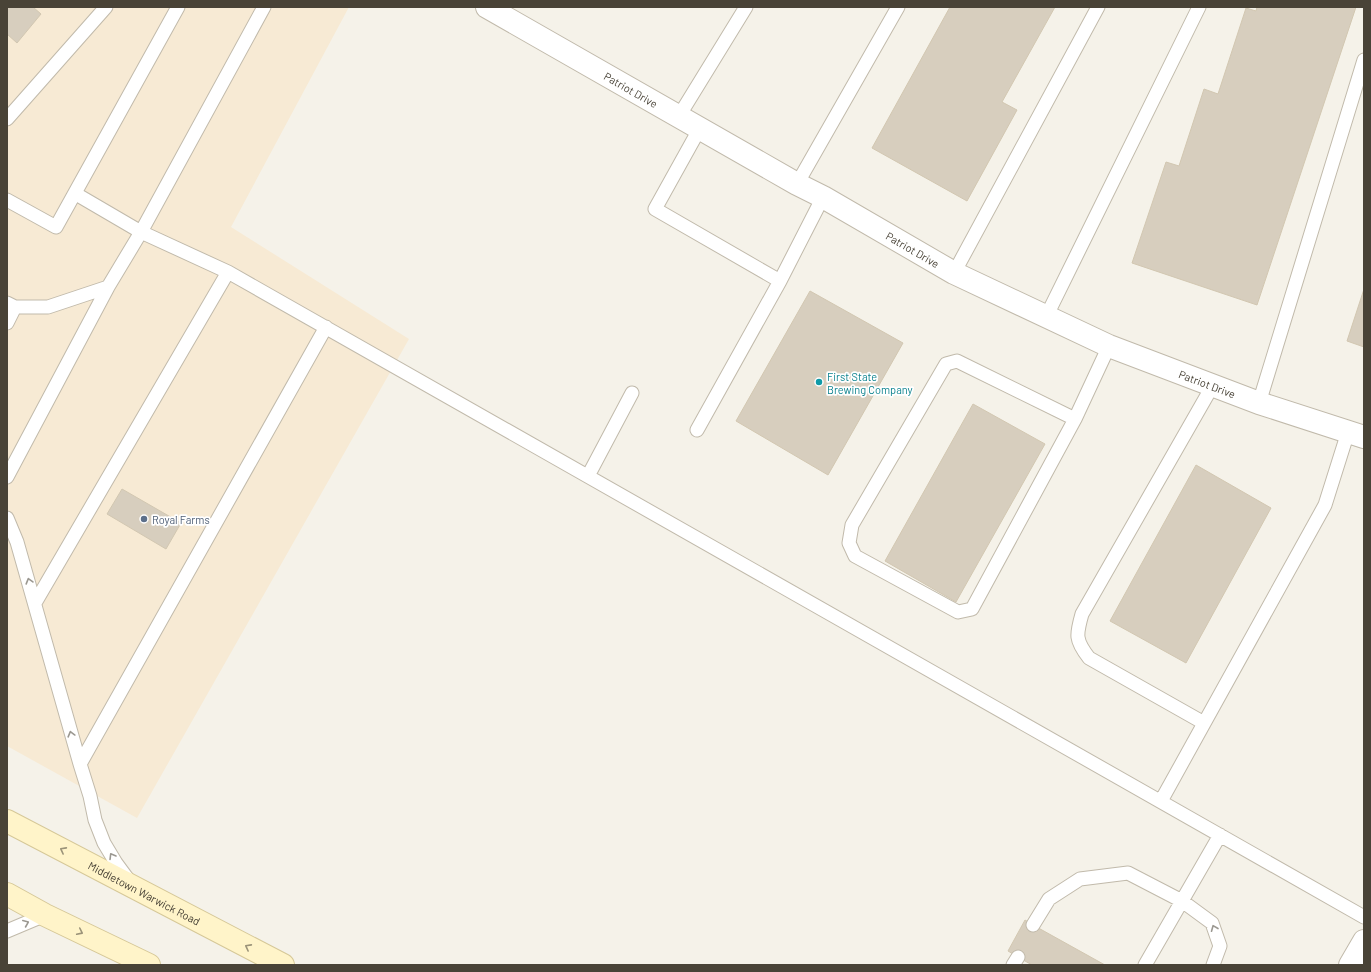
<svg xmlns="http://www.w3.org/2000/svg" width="1371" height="972" font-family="Barlow,sans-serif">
<rect width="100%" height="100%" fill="#f5f2e9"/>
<path fill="#f7ead4" d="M7,7H349L231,227L409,339L137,818L7,746Z"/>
<path fill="#d7cebe" stroke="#d2c7b1" d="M7,7H33L41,14L17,43L7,34Z
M950,7H1055L1002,102L1017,110L967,201L872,148Z
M1257,7H1356L1257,305L1132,263L1166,162L1179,166L1204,89L1218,94L1246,8L1256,11Z
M1364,289V347L1347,341Z
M810,291L903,343L828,475L736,421Z
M973,404L1045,444L956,602L885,561Z
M1196,465L1271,508L1186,663L1110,621Z
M122,489L181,523L166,549L107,514Z
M1025,920L1033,925L1105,965H1032L1018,957L1008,951Z"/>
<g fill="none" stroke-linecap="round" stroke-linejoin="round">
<g stroke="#c1baab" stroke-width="15">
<path id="lane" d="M679,116L746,7
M7,119L106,7
M700,128L655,209L780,281
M797,184L898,7
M76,194L141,232L228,272L1364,917
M7,200L56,227L178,7
M954,273L1098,7
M7,303L15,307H48L108,287
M1046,317L1199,7
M7,323L15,307
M1259,403L1364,60
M1075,419L957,361L946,364L852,525L849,543L855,556L958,612L972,609L1075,419L1109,346
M697,430L780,281L823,197
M588,476L632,393
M7,477L108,287L141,232L264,7
M7,518L17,542L80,764L90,796L95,820L104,843L116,863L130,882
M35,603L228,272
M1204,723L1089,658C1075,640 1076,635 1082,614L1213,385
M80,764L326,327
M1161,801L1325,505L1348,432
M1033,925L1049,899L1080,879L1128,873L1182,901L1212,923L1220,946L1213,965
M7,931L45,915
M1013,965L1018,957
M1145,965L1220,835"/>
</g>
<g stroke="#c1baab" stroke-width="24">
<g id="street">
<path id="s1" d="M487,7L797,184L823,197L954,273L1109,346L1259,403L1364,437"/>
<path d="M1350,965L1364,941"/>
</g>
</g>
<g stroke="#d6c898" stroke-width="24">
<g id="secondary">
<path id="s2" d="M7,821L283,965"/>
<path d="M7,894L45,915L149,965"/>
</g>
</g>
<use href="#lane" stroke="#fff" stroke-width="13"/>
<use href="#street" stroke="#fff" stroke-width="22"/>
<use href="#secondary" stroke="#fff4c9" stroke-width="22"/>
</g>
<defs><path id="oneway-chevron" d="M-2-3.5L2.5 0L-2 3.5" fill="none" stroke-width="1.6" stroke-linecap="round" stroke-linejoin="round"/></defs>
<g stroke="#9b9891">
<use href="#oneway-chevron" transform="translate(29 581) rotate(-106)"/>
<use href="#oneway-chevron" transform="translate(71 734) rotate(-105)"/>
<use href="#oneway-chevron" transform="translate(112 856) rotate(-121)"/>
<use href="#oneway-chevron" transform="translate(26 923) rotate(-23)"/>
<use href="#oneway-chevron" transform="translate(1214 928) rotate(-112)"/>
</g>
<g stroke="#9b9379">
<use href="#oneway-chevron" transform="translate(63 850) rotate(-152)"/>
<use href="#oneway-chevron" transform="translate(80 932) rotate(26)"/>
<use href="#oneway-chevron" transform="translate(248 947) rotate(-152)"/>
</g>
<circle fill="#0f9aa8" stroke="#fff" stroke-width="1.5" cx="819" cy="382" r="4"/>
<circle fill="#5c6f8a" stroke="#fff" stroke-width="1.5" cx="144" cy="519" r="4"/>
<g text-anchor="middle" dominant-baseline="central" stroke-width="3.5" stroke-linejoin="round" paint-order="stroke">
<g font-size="11" fill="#494337" stroke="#fff">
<text stroke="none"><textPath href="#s1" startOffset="166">Patriot Drive</textPath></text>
<text stroke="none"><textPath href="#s1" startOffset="490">Patriot Drive</textPath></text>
<text stroke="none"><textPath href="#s1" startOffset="814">Patriot Drive</textPath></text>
<text stroke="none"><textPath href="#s2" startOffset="155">Middletown Warwick Road</textPath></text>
</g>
<g font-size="11" fill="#0d838f" stroke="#fff" text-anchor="start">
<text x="827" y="376">First State<tspan x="827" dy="13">Brewing Company</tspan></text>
</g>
<g font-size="11" fill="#4e5e75" stroke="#fff" text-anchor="start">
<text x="152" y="519">Royal Farms</text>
</g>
</g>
<rect width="1371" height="972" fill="none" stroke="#494337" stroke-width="16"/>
</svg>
